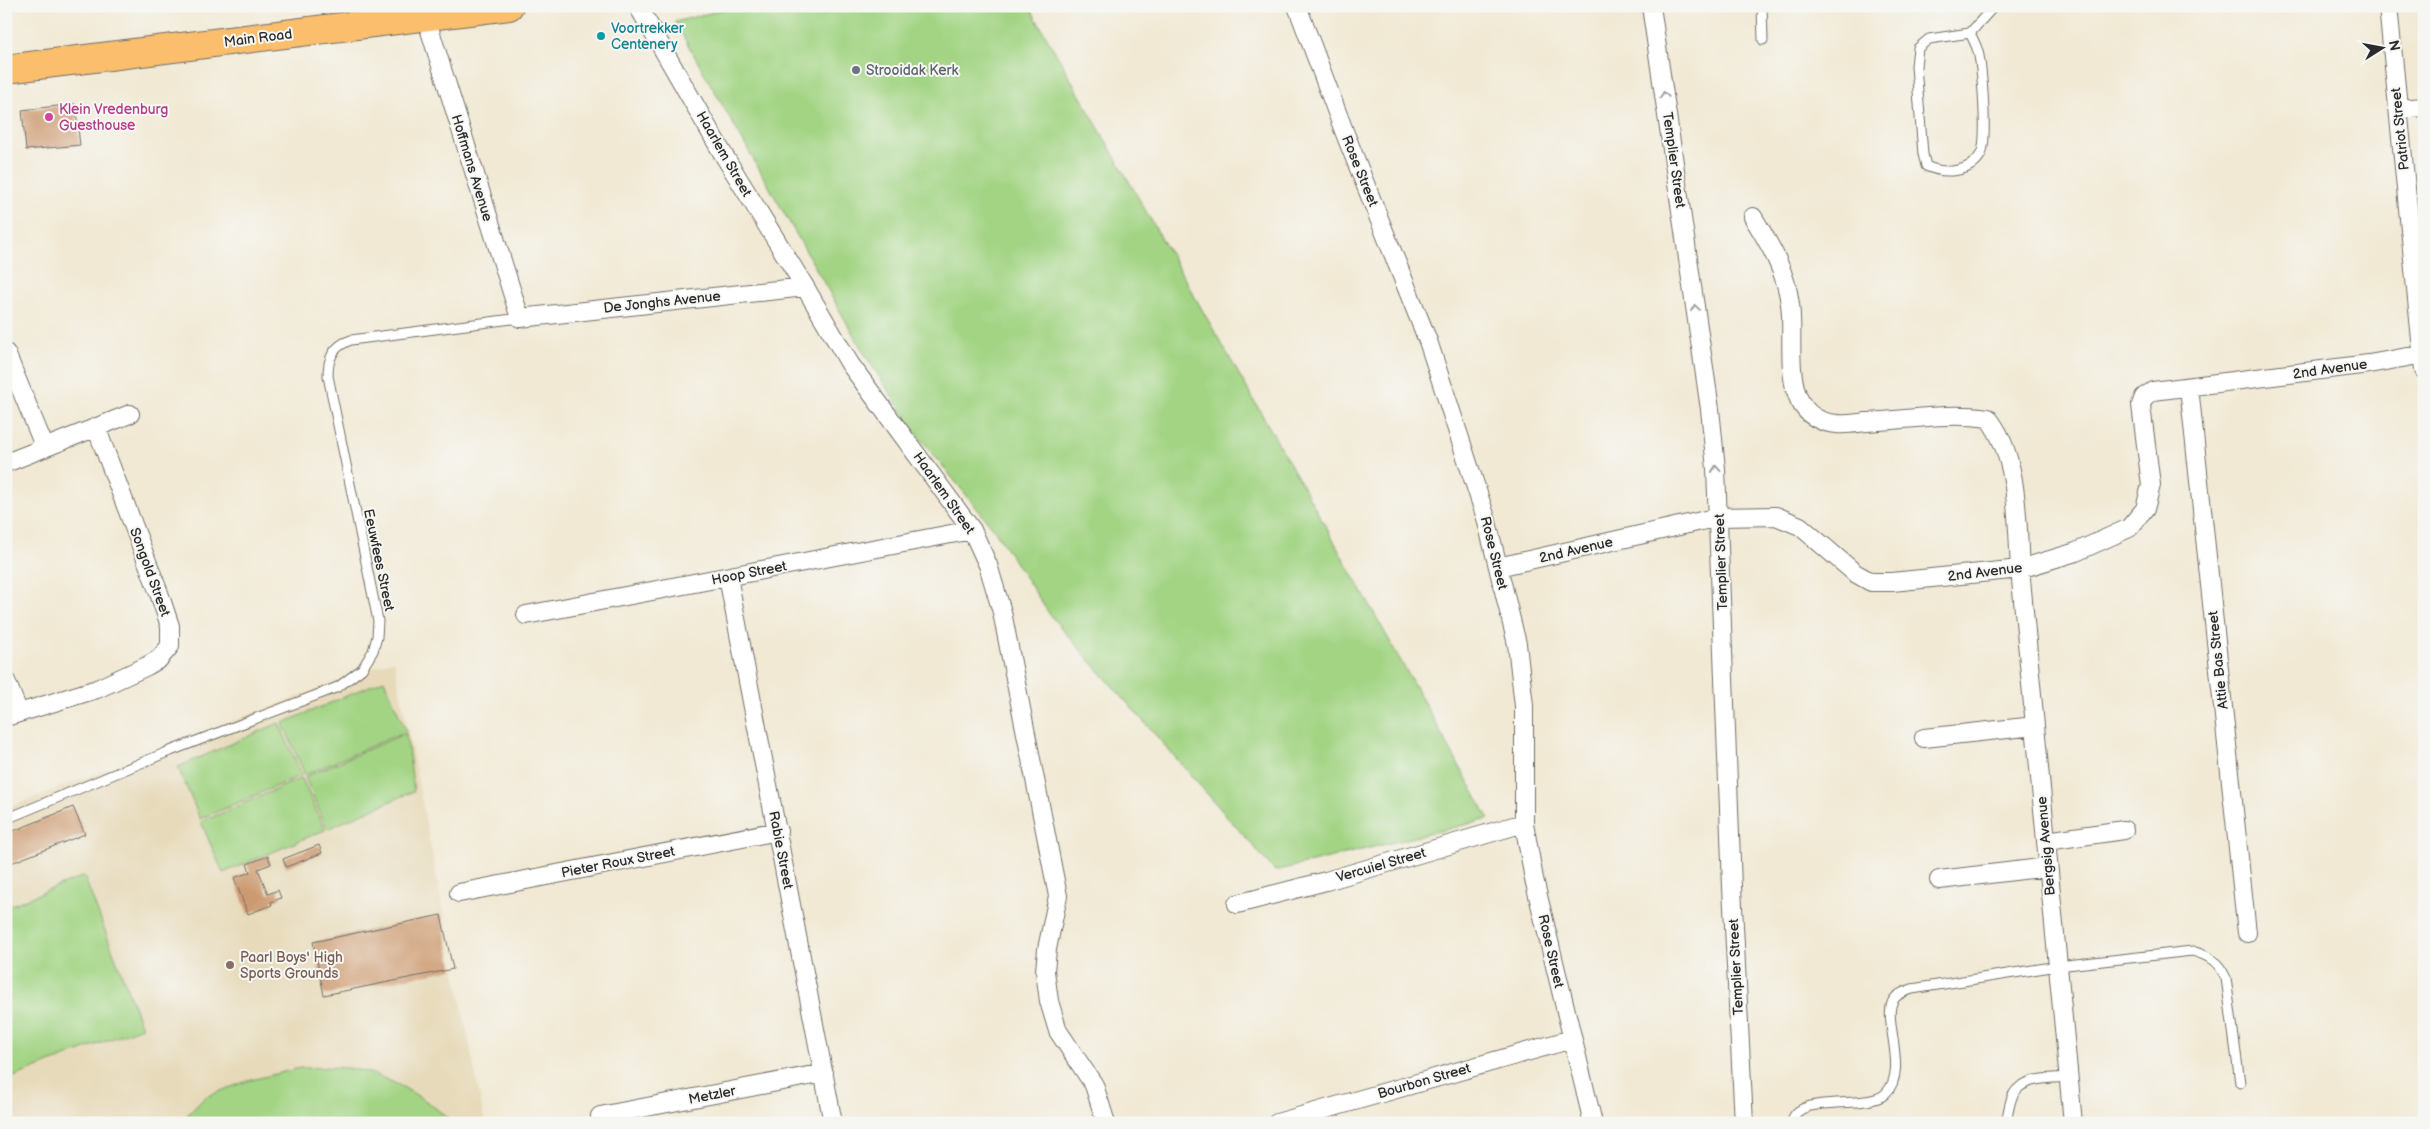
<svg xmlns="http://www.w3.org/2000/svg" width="2430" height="1129" font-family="'Balsamiq Sans',sans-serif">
<rect width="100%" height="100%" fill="#f6f6f2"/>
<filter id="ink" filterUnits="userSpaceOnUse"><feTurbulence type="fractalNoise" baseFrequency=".02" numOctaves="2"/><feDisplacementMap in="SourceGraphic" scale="10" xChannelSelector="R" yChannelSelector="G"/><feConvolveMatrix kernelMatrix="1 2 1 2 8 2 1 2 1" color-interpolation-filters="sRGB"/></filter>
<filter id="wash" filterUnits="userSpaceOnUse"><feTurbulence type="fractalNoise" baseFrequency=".0096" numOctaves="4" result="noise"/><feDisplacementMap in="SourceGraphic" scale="20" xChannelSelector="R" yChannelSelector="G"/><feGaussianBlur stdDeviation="1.12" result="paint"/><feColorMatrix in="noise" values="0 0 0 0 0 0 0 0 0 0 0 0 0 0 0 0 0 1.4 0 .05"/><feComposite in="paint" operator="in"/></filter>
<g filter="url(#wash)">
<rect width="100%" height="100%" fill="#f1e9d4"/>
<path fill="#e7daba" d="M394,660L485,1123H6V808Z"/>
<path fill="#a2d483" stroke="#668057" d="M736,6H1029L1326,527L1489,819L1275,871L1050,615L993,528L915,432L864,353L675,22Z
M384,680L406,731L305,775L283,723Z
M279,723L302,775L200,819L178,767Z
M406,733L414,791L327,829L305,777Z
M302,778L325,830L223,873L201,822Z
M84,876L142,1027L6,1080V907Z
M300,1068C317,1068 337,1066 354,1069C389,1076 428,1099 453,1123H180L205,1097L247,1081Z"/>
<g id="blocks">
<path fill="#cc9a70" d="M75,104L80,145L26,150L22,110Z
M73,807L85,834L6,865V834Z
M319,845L322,853L286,867L283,859Z
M268,856L271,864L258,869L268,894L278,890L281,898L271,902L272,905L248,914L234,878L250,872L247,864Z
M441,915L453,969L324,995L313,942Z"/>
</g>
</g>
<g filter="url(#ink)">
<use href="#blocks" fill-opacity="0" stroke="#706e66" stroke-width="1"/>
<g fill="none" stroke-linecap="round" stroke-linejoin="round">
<g stroke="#706e66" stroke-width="11">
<path id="service" d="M1762,6L1763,40
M1970,33C1973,39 1976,45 1978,51C1982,68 1988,139 1981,154C1970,174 1943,174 1926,166L1923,154L1916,66L1918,48L1929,39L1970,33L1994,6
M6,819L165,753L338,687L362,669L373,651L377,637L378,621L328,376C328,358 333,346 351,340L520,318
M1792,1123C1794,1092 1867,1111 1885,1094C1911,1070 1879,1015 1895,998C1899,993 1906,991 1912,989L2058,966L2192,951C2210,956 2218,961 2226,978L2240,1083
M2006,1123C2008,1114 2009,1103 2013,1095C2023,1076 2051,1079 2069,1077"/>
</g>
<g stroke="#706e66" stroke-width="20">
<path id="minor" d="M638,6L723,154L805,287L850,364L972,530L988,565L1002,612L1058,896L1047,949L1045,971L1049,1001L1058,1031L1094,1085L1106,1123
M1297,6L1344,131L1428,341L1486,518L1517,644L1524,706V823L1534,879L1593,1123
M1651,6L1710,409L1716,469L1732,887L1744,1123
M2388,6L2424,370
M426,18L520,318L805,287
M2398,109L2424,107
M1753,217C1770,245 1786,271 1790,304C1796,343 1776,419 1837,424C1846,425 1857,423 1867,422C1907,420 1948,412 1988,418C2019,456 2017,522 2020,569L2073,1123
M6,353L45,448
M2189,387L2247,933
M6,463L130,414
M1498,567L1719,517L1776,516L1800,526L1855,573L1871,582H1892L2020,569L2076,552L2129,528L2145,509L2151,485L2141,405L2144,397L2153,391L2369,364L2424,354
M728,577L833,1123
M526,615L972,530
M6,681L19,713
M6,717L97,689L147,666L159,659L170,646V626L159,593L96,427
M1924,738L2035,726
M2046,841L2124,830
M1939,880L2048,867
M459,893L778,831
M1237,904L1326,881L1524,823
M600,1116L824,1073
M1277,1123L1572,1039"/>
</g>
<g stroke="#706e66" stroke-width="30">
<path id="primary" d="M6,69L509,6"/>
</g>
<use href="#service" stroke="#fff" stroke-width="9"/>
<use href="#minor" stroke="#fff" stroke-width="18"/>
<use href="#primary" stroke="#fabe6d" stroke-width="28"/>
</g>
<defs><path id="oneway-chevron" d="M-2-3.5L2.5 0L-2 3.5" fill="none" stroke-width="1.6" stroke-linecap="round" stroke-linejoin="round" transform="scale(1.25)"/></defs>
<g stroke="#a0a0a0">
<use href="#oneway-chevron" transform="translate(1664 95) rotate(-98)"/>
<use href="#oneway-chevron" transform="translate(1695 308) rotate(-98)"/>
<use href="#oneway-chevron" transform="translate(1716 469) rotate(-95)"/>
</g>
</g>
<circle fill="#0f9aa8" stroke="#f6f6f2" stroke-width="2" cx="601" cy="36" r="5"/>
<circle fill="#6b7280" stroke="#f6f6f2" stroke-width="2" cx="856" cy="70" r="5"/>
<circle fill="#d1479c" stroke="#f6f6f2" stroke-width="2" cx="49" cy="117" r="5"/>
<circle fill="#8d6e63" stroke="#f6f6f2" stroke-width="2" cx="230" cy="965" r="5"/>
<g text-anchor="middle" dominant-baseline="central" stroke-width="4" stroke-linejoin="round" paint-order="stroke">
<g font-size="14" fill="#0d838f" stroke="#f6f6f2" text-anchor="start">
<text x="611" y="28">Voortrekker<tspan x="611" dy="16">Centenery</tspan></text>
</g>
<g font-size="14" fill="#2b2b2b" stroke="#f6f6f2">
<text transform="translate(258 38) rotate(-7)">Main Road</text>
<text transform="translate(2400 129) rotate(-96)">Patriot Street</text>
<text transform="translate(724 154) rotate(60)">Haarlem Street</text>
<text transform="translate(1674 160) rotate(82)">Templier Street</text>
<text transform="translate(472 168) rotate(73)">Hoffmans Avenue</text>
<text transform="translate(1360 171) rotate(68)">Rose Street</text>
<text transform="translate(662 302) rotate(-6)">De Jonghs Avenue</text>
<text transform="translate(2330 369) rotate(-8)">2nd Avenue</text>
<text transform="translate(944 493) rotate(55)">Haarlem Street</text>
<text transform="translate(1576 550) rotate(-13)">2nd Avenue</text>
<text transform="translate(1494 553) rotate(76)">Rose Street</text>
<text transform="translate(379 560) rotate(78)">Eeuwfees Street</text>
<text transform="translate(1721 562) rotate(-92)">Templier Street</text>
<text transform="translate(150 572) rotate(70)">Songold Street</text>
<text transform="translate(1985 572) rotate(-7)">2nd Avenue</text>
<text transform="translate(749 573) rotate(-11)">Hoop Street</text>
<text transform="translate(2218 660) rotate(-96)">Attie Bas Street</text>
<text transform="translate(2046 846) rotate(-95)">Bergsig Avenue</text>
<text transform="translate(781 850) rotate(79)">Rabie Street</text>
<text transform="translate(618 862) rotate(-11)">Pieter Roux Street</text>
<text transform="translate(1381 865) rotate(-16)">Vercuiel Street</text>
<text transform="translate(1551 951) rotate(77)">Rose Street</text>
<text transform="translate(1736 967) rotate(-93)">Templier Street</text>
<text transform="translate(1424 1081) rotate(-16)">Bourbon Street</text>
<text transform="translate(712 1095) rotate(-11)">Metzler</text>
</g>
<g font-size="14" fill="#5b616d" stroke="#f6f6f2" text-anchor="start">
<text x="866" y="70">Strooidak Kerk</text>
</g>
<g font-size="14" fill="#b23c85" stroke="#f6f6f2" text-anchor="start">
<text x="59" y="109">Klein Vredenburg<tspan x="59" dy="16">Guesthouse</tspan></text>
</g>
<g font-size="14" fill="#785e54" stroke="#f6f6f2" text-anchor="start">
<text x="240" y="957">Paarl Boys' High<tspan x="240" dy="16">Sports Grounds</tspan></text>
</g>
</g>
<rect width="2430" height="1129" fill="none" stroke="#f6f6f2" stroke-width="25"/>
<g transform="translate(2382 48) rotate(79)" stroke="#f6f6f2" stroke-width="4" paint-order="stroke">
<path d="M0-4L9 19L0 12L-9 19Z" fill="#2b2b2b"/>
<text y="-8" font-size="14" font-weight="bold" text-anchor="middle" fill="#2b2b2b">N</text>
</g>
</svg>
